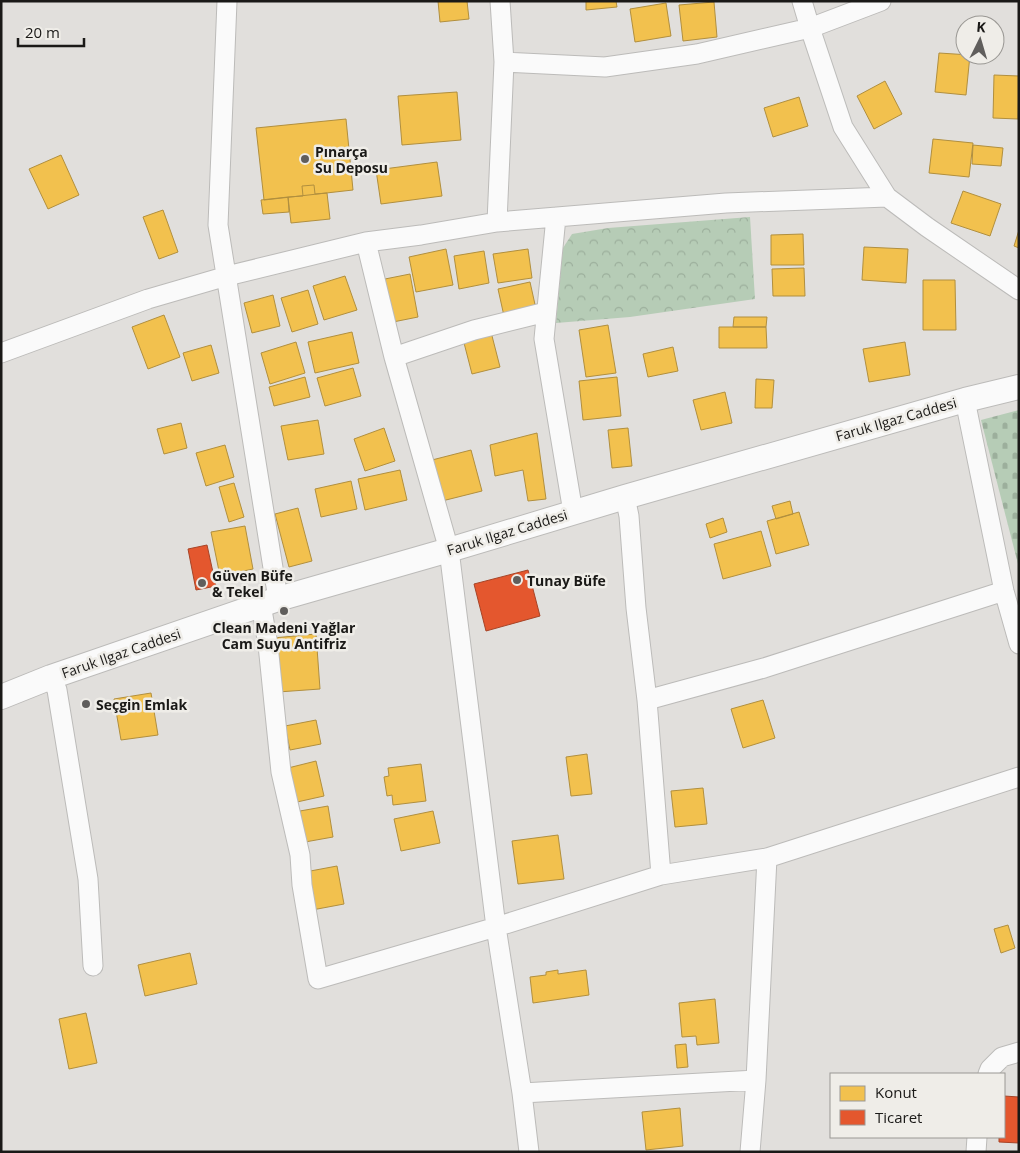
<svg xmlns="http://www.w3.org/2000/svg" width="1020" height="1153" font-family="'Open Sans',sans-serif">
<defs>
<pattern id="cemetery-stones" width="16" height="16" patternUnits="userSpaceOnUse" patternTransform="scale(1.25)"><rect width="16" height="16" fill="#b6ccb6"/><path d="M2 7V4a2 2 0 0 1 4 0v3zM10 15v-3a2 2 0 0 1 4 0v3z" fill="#9caf9c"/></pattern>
<pattern id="park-crowns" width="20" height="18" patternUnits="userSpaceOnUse" patternTransform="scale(1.25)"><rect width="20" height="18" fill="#b6ccb6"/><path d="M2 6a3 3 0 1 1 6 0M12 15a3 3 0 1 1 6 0" fill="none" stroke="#9caf9c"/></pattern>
</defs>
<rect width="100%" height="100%" fill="#e1dfdc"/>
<path fill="url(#cemetery-stones)" d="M1019,410V568L981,420Z"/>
<path fill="url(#park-crowns)" d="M750,217L755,299L630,317L556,323L563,248L572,234L608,228Z"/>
<path fill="#f2c14e" stroke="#b18f3e" d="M438,1H467L469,19L440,22Z
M586,1H616L617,7L586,10Z
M714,2L717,37L683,41L679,5Z
M666,3L671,36L635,42L630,9Z
M939,53L970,55L966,95L935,92Z
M994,75L1019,76L1018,119L993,118Z
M885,81L902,114L874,129L857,96Z
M457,92L461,140L402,145L398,96Z
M799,97L808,126L773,137L764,108Z
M346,119L353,190L264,200L256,128Z
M933,139L973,143L969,177L929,173Z
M973,145L1003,148L1001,166L972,164Z
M61,155L79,195L48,209L29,169Z
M437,162L442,196L381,204L376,170Z
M314,185L315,194L327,193L330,219L291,223L288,197L303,196L302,186Z
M963,191L1001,204L990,236L951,223Z
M288,197L289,212L263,214L261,200Z
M163,210L178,252L159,259L143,217Z
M1019,230V248L1014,246Z
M803,234L804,265H771V235Z
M864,247L908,249L906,283L862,280Z
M446,249L453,285L416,292L409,257Z
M528,249L532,278L498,283L493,254Z
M484,251L489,283L459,289L454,256Z
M804,268L805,296H773L772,269Z
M410,274L418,317L388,323L380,280Z
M345,276L357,310L324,320L313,286Z
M923,280H955L956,330H923Z
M530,282L536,309L504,316L498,289Z
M308,290L318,324L292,332L281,298Z
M273,295L280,326L252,333L244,303Z
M164,315L180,357L148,369L132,327Z
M734,317H767L766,327H733Z
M608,325L616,373L586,377L579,330Z
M719,327H766L767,348H719Z
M352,332L359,363L315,373L308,342Z
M491,332L500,367L472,374L463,339Z
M296,342L305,373L270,384L261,353Z
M905,342L910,375L869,382L863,349Z
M211,345L219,373L192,381L183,353Z
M673,347L678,371L648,377L643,354Z
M353,368L361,396L325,406L317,378Z
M305,377L310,397L274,406L269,387Z
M617,377L621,416L583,420L579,381Z
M756,379L774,380L772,408H755Z
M725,392L732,423L701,430L693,400Z
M318,420L324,454L288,460L281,426Z
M181,423L187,448L164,454L157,429Z
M384,428L395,461L365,471L354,439Z
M628,428L632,466L612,468L608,430Z
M537,433L546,499L528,501L523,470L495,476L490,445Z
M225,445L234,477L206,486L196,453Z
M471,450L482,491L442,501L432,460Z
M400,470L407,500L365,510L358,479Z
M351,481L357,509L321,517L315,489Z
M234,483L244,517L229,522L219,487Z
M790,501L793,514L776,519L772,506Z
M298,508L312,561L289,567L275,514Z
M799,512L809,545L776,554L767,521Z
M723,518L727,532L710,538L706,524Z
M245,526L253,569L220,576L211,532Z
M761,531L771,566L723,579L714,544Z
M316,634L320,689L278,692L273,638Z
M151,693L158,735L121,740L114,699Z
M763,700L775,738L743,748L731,709Z
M316,720L321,744L290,750L285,726Z
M587,754L592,794L571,796L566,757Z
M316,761L324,796L297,802L288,768Z
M421,764L426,801L393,805L392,795L387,796L384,777L389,776L388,768Z
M703,788L707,824L675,827L671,791Z
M328,806L333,837L305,842L300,811Z
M433,811L440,843L401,851L394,819Z
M558,835L564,879L518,884L512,841Z
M337,866L344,904L312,910L305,872Z
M1008,925L1015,948L1001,953L994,929Z
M190,953L197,984L145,996L138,965Z
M558,970V974L586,970L589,995L533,1003L530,977L546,975V972Z
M715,999L719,1043L697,1045L696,1036L682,1037L679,1003Z
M86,1013L97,1063L69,1069L59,1019Z
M686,1044L688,1067L677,1068L675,1045Z
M680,1108L683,1146L646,1150L642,1112Z"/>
<path fill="#e4572e" stroke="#a74427" d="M207,545L216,586L196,590L188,549Z
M528,570L540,616L486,631L474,584Z
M1004,1096L1019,1097V1143L999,1142V1137H1004Z"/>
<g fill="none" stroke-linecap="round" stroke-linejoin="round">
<g stroke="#bcbbb9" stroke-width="21">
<path id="minor" d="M227,1L218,225L278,599
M802,1L810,28L843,127L887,197L927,227L1019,290
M504,62L605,67L697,54L810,28L881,1
M556,217L544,339L573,512
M497,222L504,62L500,1
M366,242L394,357L449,550L496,927L522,1093L529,1152
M1,353L148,299L227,276L366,242L421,235L497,222L726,203L887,197
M394,357L474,330L546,312
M965,400L1004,591L1019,644
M625,497L629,516L636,608L647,700L661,875
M261,604L268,645L281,772L300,855L302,885L318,979L496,927L661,875L767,858L1019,777
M51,677L57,690L88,879L93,966
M647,700L764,668L1004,591
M988,1074L990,1069L1002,1057L1019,1052
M522,1093L756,1080
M750,1152L756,1080L767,858
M976,1152L977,1137"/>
</g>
<g stroke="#bcbbb9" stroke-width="26">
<path id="tertiary" d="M1,697L51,677L278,599L449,550L625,497L965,400L1019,387"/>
</g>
<use href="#minor" stroke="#fafafa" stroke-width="19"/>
<use href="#tertiary" stroke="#fafafa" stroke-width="24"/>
</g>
<g fill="#605e5c" stroke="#efede8" stroke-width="2">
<circle cx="305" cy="159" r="5"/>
<circle cx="517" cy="580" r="5"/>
<circle cx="202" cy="583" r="5"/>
<circle cx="284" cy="611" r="5"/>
<circle cx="86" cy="704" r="5"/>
</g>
<g text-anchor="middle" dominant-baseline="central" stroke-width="5" stroke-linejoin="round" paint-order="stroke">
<g font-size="14" font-weight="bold" fill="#1a1917" stroke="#efede8" text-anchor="start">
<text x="315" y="151">Pınarça<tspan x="315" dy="16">Su Deposu</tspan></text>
<text x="212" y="575">Güven Büfe<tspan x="212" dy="16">&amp; Tekel</tspan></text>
<text x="527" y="580">Tunay Büfe</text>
<text x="284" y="627" text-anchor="middle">Clean Madeni Yağlar<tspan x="284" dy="16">Cam Suyu Antifriz</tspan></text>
<text x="96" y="704">Seçgin Emlak</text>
</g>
<g font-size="14" fill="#1a1917" stroke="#efede8">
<text transform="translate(896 419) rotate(-16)">Faruk Ilgaz Caddesi</text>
<text transform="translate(507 532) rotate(-17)">Faruk Ilgaz Caddesi</text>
<text transform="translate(121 653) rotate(-19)">Faruk Ilgaz Caddesi</text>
</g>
</g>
<rect width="1020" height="1153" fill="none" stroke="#1a1917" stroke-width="5"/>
<rect x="830" y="1073" width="175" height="65" fill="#efede8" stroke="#9a9894"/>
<rect x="840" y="1086" width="25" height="15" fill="#f2c14e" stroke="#9a9894"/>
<text x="875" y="1098" font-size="15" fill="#1a1917">Konut</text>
<rect x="840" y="1110" width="25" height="15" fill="#e4572e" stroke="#9a9894"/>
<text x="875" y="1123" font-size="15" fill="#1a1917">Ticaret</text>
<g transform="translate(980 40) rotate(5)"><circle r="24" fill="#efede8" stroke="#9a9894"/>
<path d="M0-4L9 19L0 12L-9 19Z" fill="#605e5c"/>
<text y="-8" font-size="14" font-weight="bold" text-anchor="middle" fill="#1a1917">K</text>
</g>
<path d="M18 38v8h66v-8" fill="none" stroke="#1a1917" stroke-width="2.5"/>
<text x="25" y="38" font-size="15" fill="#1a1917" stroke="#efede8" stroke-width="4" paint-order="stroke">20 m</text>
</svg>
